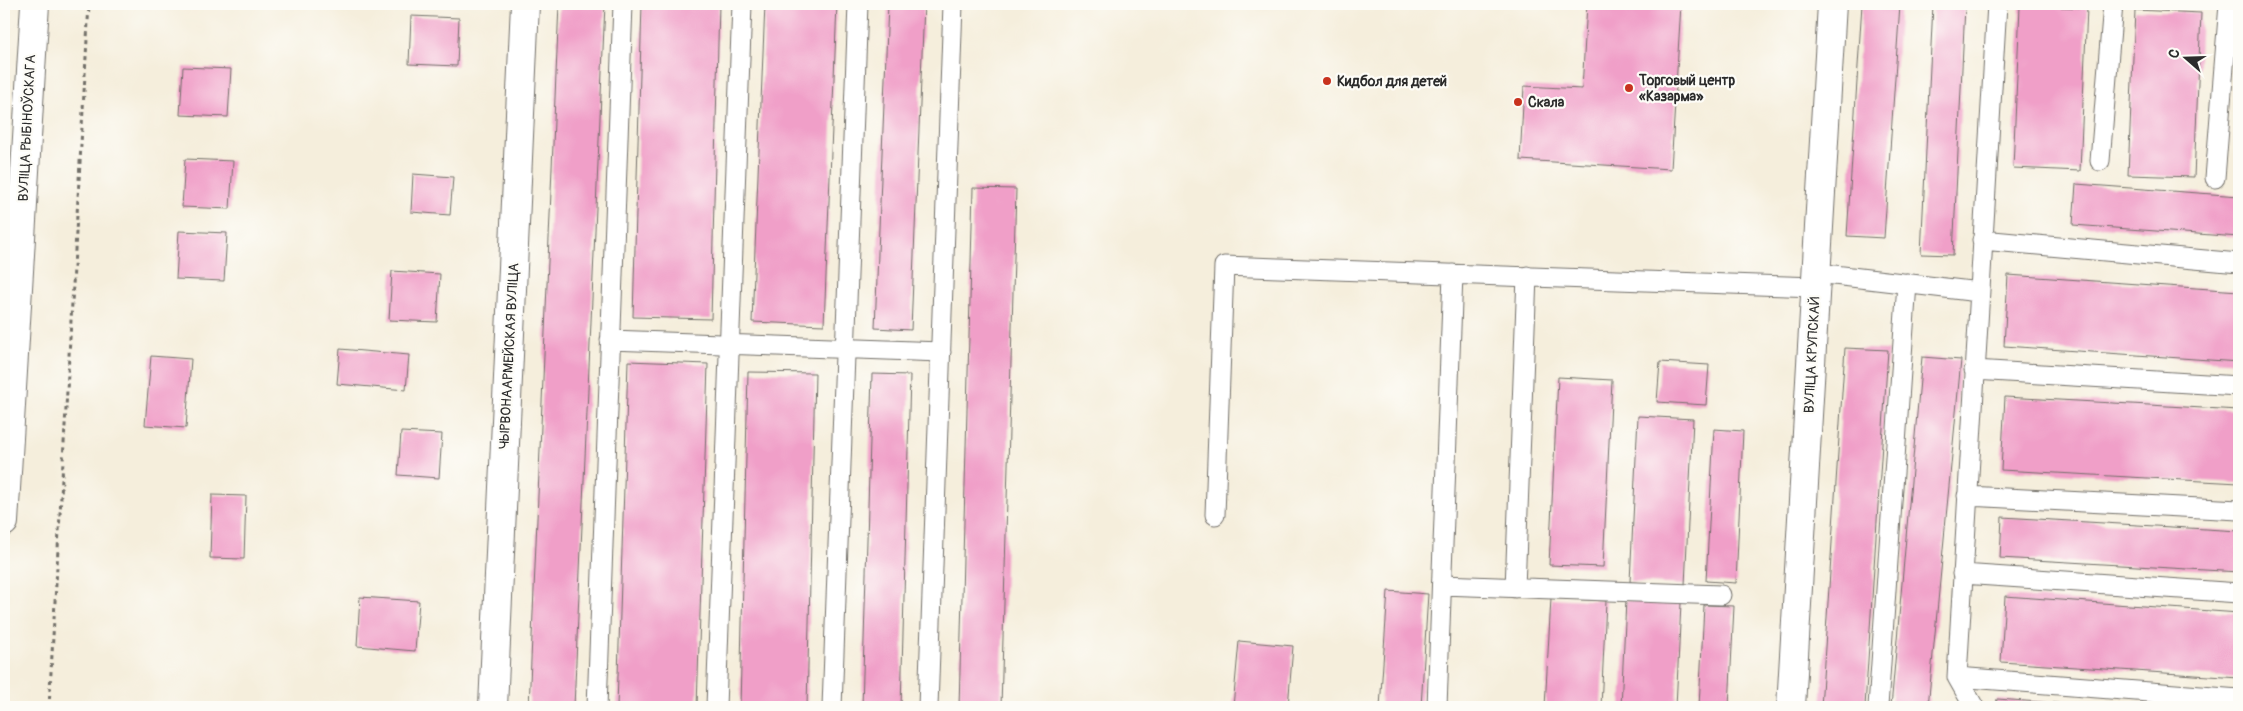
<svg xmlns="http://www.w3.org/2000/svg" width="2243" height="711" font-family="Pangolin,sans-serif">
<rect width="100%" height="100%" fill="#fdfcf7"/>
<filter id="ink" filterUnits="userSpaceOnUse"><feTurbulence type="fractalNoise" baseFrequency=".02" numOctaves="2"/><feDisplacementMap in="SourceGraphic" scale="10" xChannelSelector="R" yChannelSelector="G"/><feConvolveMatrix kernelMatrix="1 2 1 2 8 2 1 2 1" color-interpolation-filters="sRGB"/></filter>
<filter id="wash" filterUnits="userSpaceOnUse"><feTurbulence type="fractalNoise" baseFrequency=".0096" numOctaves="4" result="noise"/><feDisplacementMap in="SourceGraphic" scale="20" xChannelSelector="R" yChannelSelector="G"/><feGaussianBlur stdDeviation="1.12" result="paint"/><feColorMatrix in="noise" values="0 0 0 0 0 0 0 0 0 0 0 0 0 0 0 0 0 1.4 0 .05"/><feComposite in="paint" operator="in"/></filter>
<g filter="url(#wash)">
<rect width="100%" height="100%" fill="#f5eedc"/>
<g id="blocks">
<path fill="#f09fc8" d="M559,4H605L574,707H529Z
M642,4H719L711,319L633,317Z
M765,4H837L824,325L752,322Z
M888,4H924L911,330L875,328Z
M1587,4H1681L1671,169L1520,160L1524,86L1582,89Z
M1862,4H1900L1884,238L1847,236Z
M1933,4L1965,6L1953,255L1921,254Z
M2020,6L2087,8L2080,171L2013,168Z
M2135,10L2201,13L2194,177L2128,175Z
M411,16L459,18L457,66L409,64Z
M183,67L231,69L228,117L180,115Z
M185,159L233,161L230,209L182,207Z
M413,174L453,177L450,215L411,212Z
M2076,184L2239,196V237L2073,225Z
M973,188L1016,189L1001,707H959Z
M179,231L227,233L224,281L176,279Z
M392,271L440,274L437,322L389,320Z
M2008,275L2239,291V362L2004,346Z
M1845,348L1888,350L1865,707H1821Z
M340,349L409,355L406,390L337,384Z
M151,356L191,359L186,428L145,425Z
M1922,357L1961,360L1928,707H1891Z
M628,361L708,364L697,707H617Z
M1660,362L1709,365L1706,405L1657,402Z
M748,372L815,373L807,707H740Z
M872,374L910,375L901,707H862Z
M1558,377L1612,380L1603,567L1549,565Z
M2005,397L2239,410V483L2001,470Z
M1638,416L1693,419L1685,585L1630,582Z
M1714,429L1743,431L1736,583L1706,581Z
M401,432L442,434L439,478L398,475Z
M212,495L246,496L244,559L210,558Z
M2002,517L2239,531V572L2000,558Z
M1388,591L1428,594L1421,707H1380Z
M2005,596L2239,613V678L2001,662Z
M360,597L419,601L415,651L357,646Z
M1551,598L1606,601L1601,707H1545Z
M1626,600L1681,603L1676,707H1621Z
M1704,605L1734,606L1729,707H1699Z
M1239,641L1293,646L1288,707H1233Z
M1997,699L2096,706V707H1996Z"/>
</g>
</g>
<g filter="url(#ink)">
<use href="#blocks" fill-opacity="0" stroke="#726f69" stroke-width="1"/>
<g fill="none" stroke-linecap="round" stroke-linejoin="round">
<g stroke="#726f69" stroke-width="21">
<path id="service" d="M2100,161L2113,4
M2215,178L2229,4
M1982,240L2239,263
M1817,273L1979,292
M610,340L941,352
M1974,370L2239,386
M1967,496L2239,510
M1215,515L1224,266L1816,287
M1962,574L2239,593
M1442,585L1721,595
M1515,588L1527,276
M1957,677L2239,699
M597,707L623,4
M716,707L742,4
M832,707L858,4
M928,707L953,4
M1437,707L1453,274
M1878,707L1907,283
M1974,707L1957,677L1997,4"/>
</g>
<g stroke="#726f69" stroke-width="30">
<path id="minor" d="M493,707L525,4
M1791,707L1832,4"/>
</g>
<g stroke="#726f69" stroke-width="30">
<path id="secondary" d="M4,522L35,4"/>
</g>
<path stroke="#726f69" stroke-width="3" stroke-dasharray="4 4" stroke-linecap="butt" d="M49,707L89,4"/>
<use href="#service" stroke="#fff" stroke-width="19"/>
<use href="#minor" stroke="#fff" stroke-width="28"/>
<use href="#secondary" stroke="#fff" stroke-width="28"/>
</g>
</g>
<g fill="#c8321e" stroke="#fdfcf7" stroke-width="2">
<circle cx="1327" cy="81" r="5"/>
<circle cx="1629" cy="88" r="5"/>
<circle cx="1518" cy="102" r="5"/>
</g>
<g text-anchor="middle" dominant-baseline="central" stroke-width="4.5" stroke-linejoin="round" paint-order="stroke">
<g font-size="14" font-weight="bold" fill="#2b2b2b" stroke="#fdfcf7" text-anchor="start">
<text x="1639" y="80">Торговый центр<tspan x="1639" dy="16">«Казарма»</tspan></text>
<text x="1337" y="81">Кидбол для детей</text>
<text x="1528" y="102">Скала</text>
</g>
<g font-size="14" fill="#2b2b2b" stroke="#fdfcf7">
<text transform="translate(27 128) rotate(-87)">ВУЛІЦА РЫБІНОЎСКАГА</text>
<text transform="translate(1812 355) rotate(-87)">ВУЛІЦА КРУПСКАЙ</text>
<text transform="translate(509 356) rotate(-87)">ЧЫРВОНААРМЕЙСКАЯ ВУЛІЦА</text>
</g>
</g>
<rect width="2243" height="711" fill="none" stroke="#fdfcf7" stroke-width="20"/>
<g transform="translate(2186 58) rotate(290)" stroke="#fdfcf7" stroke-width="4" paint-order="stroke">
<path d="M0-4L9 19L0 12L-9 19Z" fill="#2b2b2b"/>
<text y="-8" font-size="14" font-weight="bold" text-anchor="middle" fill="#2b2b2b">С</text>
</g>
</svg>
